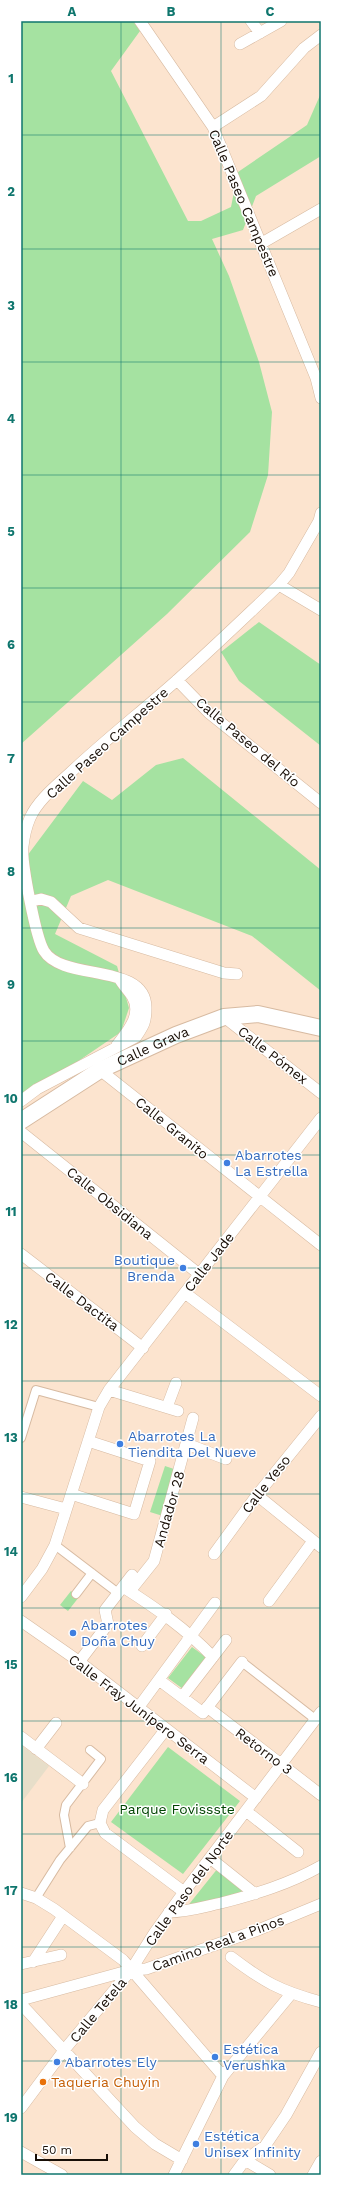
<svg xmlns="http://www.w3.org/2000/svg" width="342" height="2196" font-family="'Work Sans',sans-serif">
<rect width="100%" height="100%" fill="#fce4cf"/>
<path fill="#e7dec9" d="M21,1745L49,1766L21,1803Z"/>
<path fill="#a5e2a1" d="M21,21H133L140,31L111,71L188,221H201L231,207L238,172L307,125L321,93V156L256,196L243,230L212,239L229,276L259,362L272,412L268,475L250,532L167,614L21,744Z
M259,622L321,665V746L239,681L221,652Z
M183,758L321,870V991L252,936L108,880L71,896L55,934L117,966L129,1008L121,1032L21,1100V864L83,781L112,800L156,765Z
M165,1466L180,1471L166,1517L150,1512Z
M71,1591L79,1597L68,1611L60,1605Z
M192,1647L207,1658L183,1689L168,1678Z
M168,1747L240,1801L183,1874L111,1822Z
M218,1868L249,1892L186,1908Z"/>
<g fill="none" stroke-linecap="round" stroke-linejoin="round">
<g stroke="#d7baa1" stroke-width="10">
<path id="pedestrian" d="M21,1438L36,1390L99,1407
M55,1545L118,1593
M76,1594L92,1573
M242,1662L315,1719
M70,1848L64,1815L66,1805L101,1759L90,1750
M36,1898L60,1860L88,1826L100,1823"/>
</g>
<g stroke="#d7baa1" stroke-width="12">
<path id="minor" d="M140,21L213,127L316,378L321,398
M251,21L260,33
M240,44L281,21
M213,127L261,96L304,48L321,35
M262,243L321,209
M279,585L321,610
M177,680L209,713L321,803
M32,901L41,899L51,902L79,928L224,973L237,974
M224,1017L321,1093
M117,1045C128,1031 143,1014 132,996C128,990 123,985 119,978
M100,1070L321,1245
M21,1101L37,1089L136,1037C144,1025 146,1022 146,1008C146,962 63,982 44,951C36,938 21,862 23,846C24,837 27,825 30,818C38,800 56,786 70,773C104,741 141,712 176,681C211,650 245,617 279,585L289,573L319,521L321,513
M21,1132L199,1274
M21,1254L143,1348
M185,1293L321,1396
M109,1390L178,1411
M167,1407L176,1383
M187,1444L226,1459
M71,1494L134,1514L150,1461L88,1441
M257,1495L321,1547
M21,1497L66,1509
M214,1554L257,1495L321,1416
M123,1587C156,1608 186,1629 213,1657
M130,1591L154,1561L193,1418
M21,1597L42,1569L55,1545L99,1407L109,1390L321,1118
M269,1601L313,1541
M21,1621L77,1660L256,1798
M142,1646L166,1614
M79,1662L108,1624L105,1610L132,1575
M159,1680L203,1713L242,1662
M182,1697L226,1640
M207,1707L321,1795
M138,1708L215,1603
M166,1729L103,1810L100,1823L105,1833L184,1892
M21,1737L83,1784
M36,1749L56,1723
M246,1811L298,1852
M210,1858L255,1894
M21,1893L36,1898L54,1909L123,1960L223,2076
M169,1912C187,1912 203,1907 221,1903C256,1894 289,1884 321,1866
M231,1957C264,1982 280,1991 321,2002
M33,1962L63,1916
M21,1964L61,1955
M21,2000L131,1970L146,1969L258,1930L321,1904
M21,2004L135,2127L155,2144L182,2160
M21,2108L65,2049L131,1970L155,1932L184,1892L321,1712
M21,2152L62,2175
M245,2160L270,2175
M174,2175L223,2076L291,1994
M234,2175L245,2160L265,2146L286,2115L321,2052
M313,2175L321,2161"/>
</g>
<g stroke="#d7baa1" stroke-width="18">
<g id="secondary">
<path id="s1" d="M21,1121L100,1070L176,1035L224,1017L258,1014L321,1028"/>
</g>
</g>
<use href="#pedestrian" stroke="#fff" stroke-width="8"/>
<use href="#minor" stroke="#fff" stroke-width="11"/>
<use href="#secondary" stroke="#fff" stroke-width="16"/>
</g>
<path fill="none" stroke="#0f766e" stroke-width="1" stroke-opacity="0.55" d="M121,21V2175M221,21V2175M21,135H321M21,249H321M21,362H321M21,475H321M21,588H321M21,702H321M21,815H321M21,928H321M21,1041H321M21,1155H321M21,1268H321M21,1381H321M21,1494H321M21,1608H321M21,1721H321M21,1834H321M21,1947H321M21,2061H321"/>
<g fill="#3f7fe0" stroke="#fff" stroke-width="1.5">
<circle cx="227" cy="1163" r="4"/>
<circle cx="183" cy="1268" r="4"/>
<circle cx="120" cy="1444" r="4"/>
<circle cx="73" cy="1633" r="4"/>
<circle cx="215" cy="2057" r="4"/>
<circle cx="57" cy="2062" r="4"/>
<circle cx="196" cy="2144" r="4"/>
</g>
<circle fill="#e8710a" stroke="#fff" stroke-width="1.5" cx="43" cy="2082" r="4"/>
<g text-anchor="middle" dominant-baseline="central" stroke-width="3" stroke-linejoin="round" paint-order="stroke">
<g font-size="14" fill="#180e06" stroke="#fff">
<text transform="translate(244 203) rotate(67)">Calle Paseo Campestre</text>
<text transform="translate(248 742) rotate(40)">Calle Paseo del Río</text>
<text transform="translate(107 743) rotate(-42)">Calle Paseo Campestre</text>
<text stroke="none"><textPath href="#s1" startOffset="152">Calle Grava</textPath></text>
<text transform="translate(273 1055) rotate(38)">Calle Pómex</text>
<text transform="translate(172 1128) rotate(39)">Calle Granito</text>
<text transform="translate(110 1203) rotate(39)">Calle Obsidiana</text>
<text transform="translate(209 1262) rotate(-52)">Calle Jade</text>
<text transform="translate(82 1301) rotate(37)">Calle Dactita</text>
<text transform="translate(266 1484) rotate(-52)">Calle Yeso</text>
<text transform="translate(169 1509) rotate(-74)">Andador 28</text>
<text transform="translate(139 1709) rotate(37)">Calle Fray Junípero Serra</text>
<text transform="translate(264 1751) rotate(37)">Retorno 3</text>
<text transform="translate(189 1888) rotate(-54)">Calle Paso del Norte</text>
<text transform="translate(218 1943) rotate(-20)">Camino Real a Pinos</text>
<text transform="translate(98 2010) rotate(-50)">Calle Tetela</text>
</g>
<g font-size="14" fill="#366cbe" stroke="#fff" text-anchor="start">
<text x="235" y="1155">Abarrotes<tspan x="235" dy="16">La Estrella</tspan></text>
<text x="175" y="1260" text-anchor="end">Boutique<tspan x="175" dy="16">Brenda</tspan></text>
<text x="128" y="1436">Abarrotes La<tspan x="128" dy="16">Tiendita Del Nueve</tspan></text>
<text x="81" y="1625">Abarrotes<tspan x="81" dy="16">Doña Chuy</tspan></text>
<text x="223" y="2049">Estética<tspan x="223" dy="16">Verushka</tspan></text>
<text x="65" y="2062">Abarrotes Ely</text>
<text x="204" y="2136">Estética<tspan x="204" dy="16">Unisex Infinity</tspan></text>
</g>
<g font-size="14" fill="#004502" stroke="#fff">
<text x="177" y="1809">Parque Fovissste</text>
</g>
<g font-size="14" fill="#c56008" stroke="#fff" text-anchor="start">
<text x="51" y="2082">Taqueria Chuyin</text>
</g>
</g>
<rect width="342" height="2196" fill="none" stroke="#ffffff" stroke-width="44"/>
<path d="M36 2154v6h71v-6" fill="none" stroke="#180e06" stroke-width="2"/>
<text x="42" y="2154" font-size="12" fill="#180e06" stroke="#ffffff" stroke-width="3" paint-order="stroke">50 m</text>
<rect x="22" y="22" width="298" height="2152" fill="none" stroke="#0f766e" stroke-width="1.5"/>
<g font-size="13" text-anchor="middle" font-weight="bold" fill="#0f766e">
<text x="72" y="16">A</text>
<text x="171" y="16">B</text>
<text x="270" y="16">C</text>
<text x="11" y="83">1</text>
<text x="11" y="196">2</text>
<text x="11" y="310">3</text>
<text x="11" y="423">4</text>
<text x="11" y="536">5</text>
<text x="11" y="649">6</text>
<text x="11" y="763">7</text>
<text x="11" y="876">8</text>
<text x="11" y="989">9</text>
<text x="11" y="1103">10</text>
<text x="11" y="1216">11</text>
<text x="11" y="1329">12</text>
<text x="11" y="1442">13</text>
<text x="11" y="1556">14</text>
<text x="11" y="1669">15</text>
<text x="11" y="1782">16</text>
<text x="11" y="1895">17</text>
<text x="11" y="2009">18</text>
<text x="11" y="2122">19</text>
</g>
</svg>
